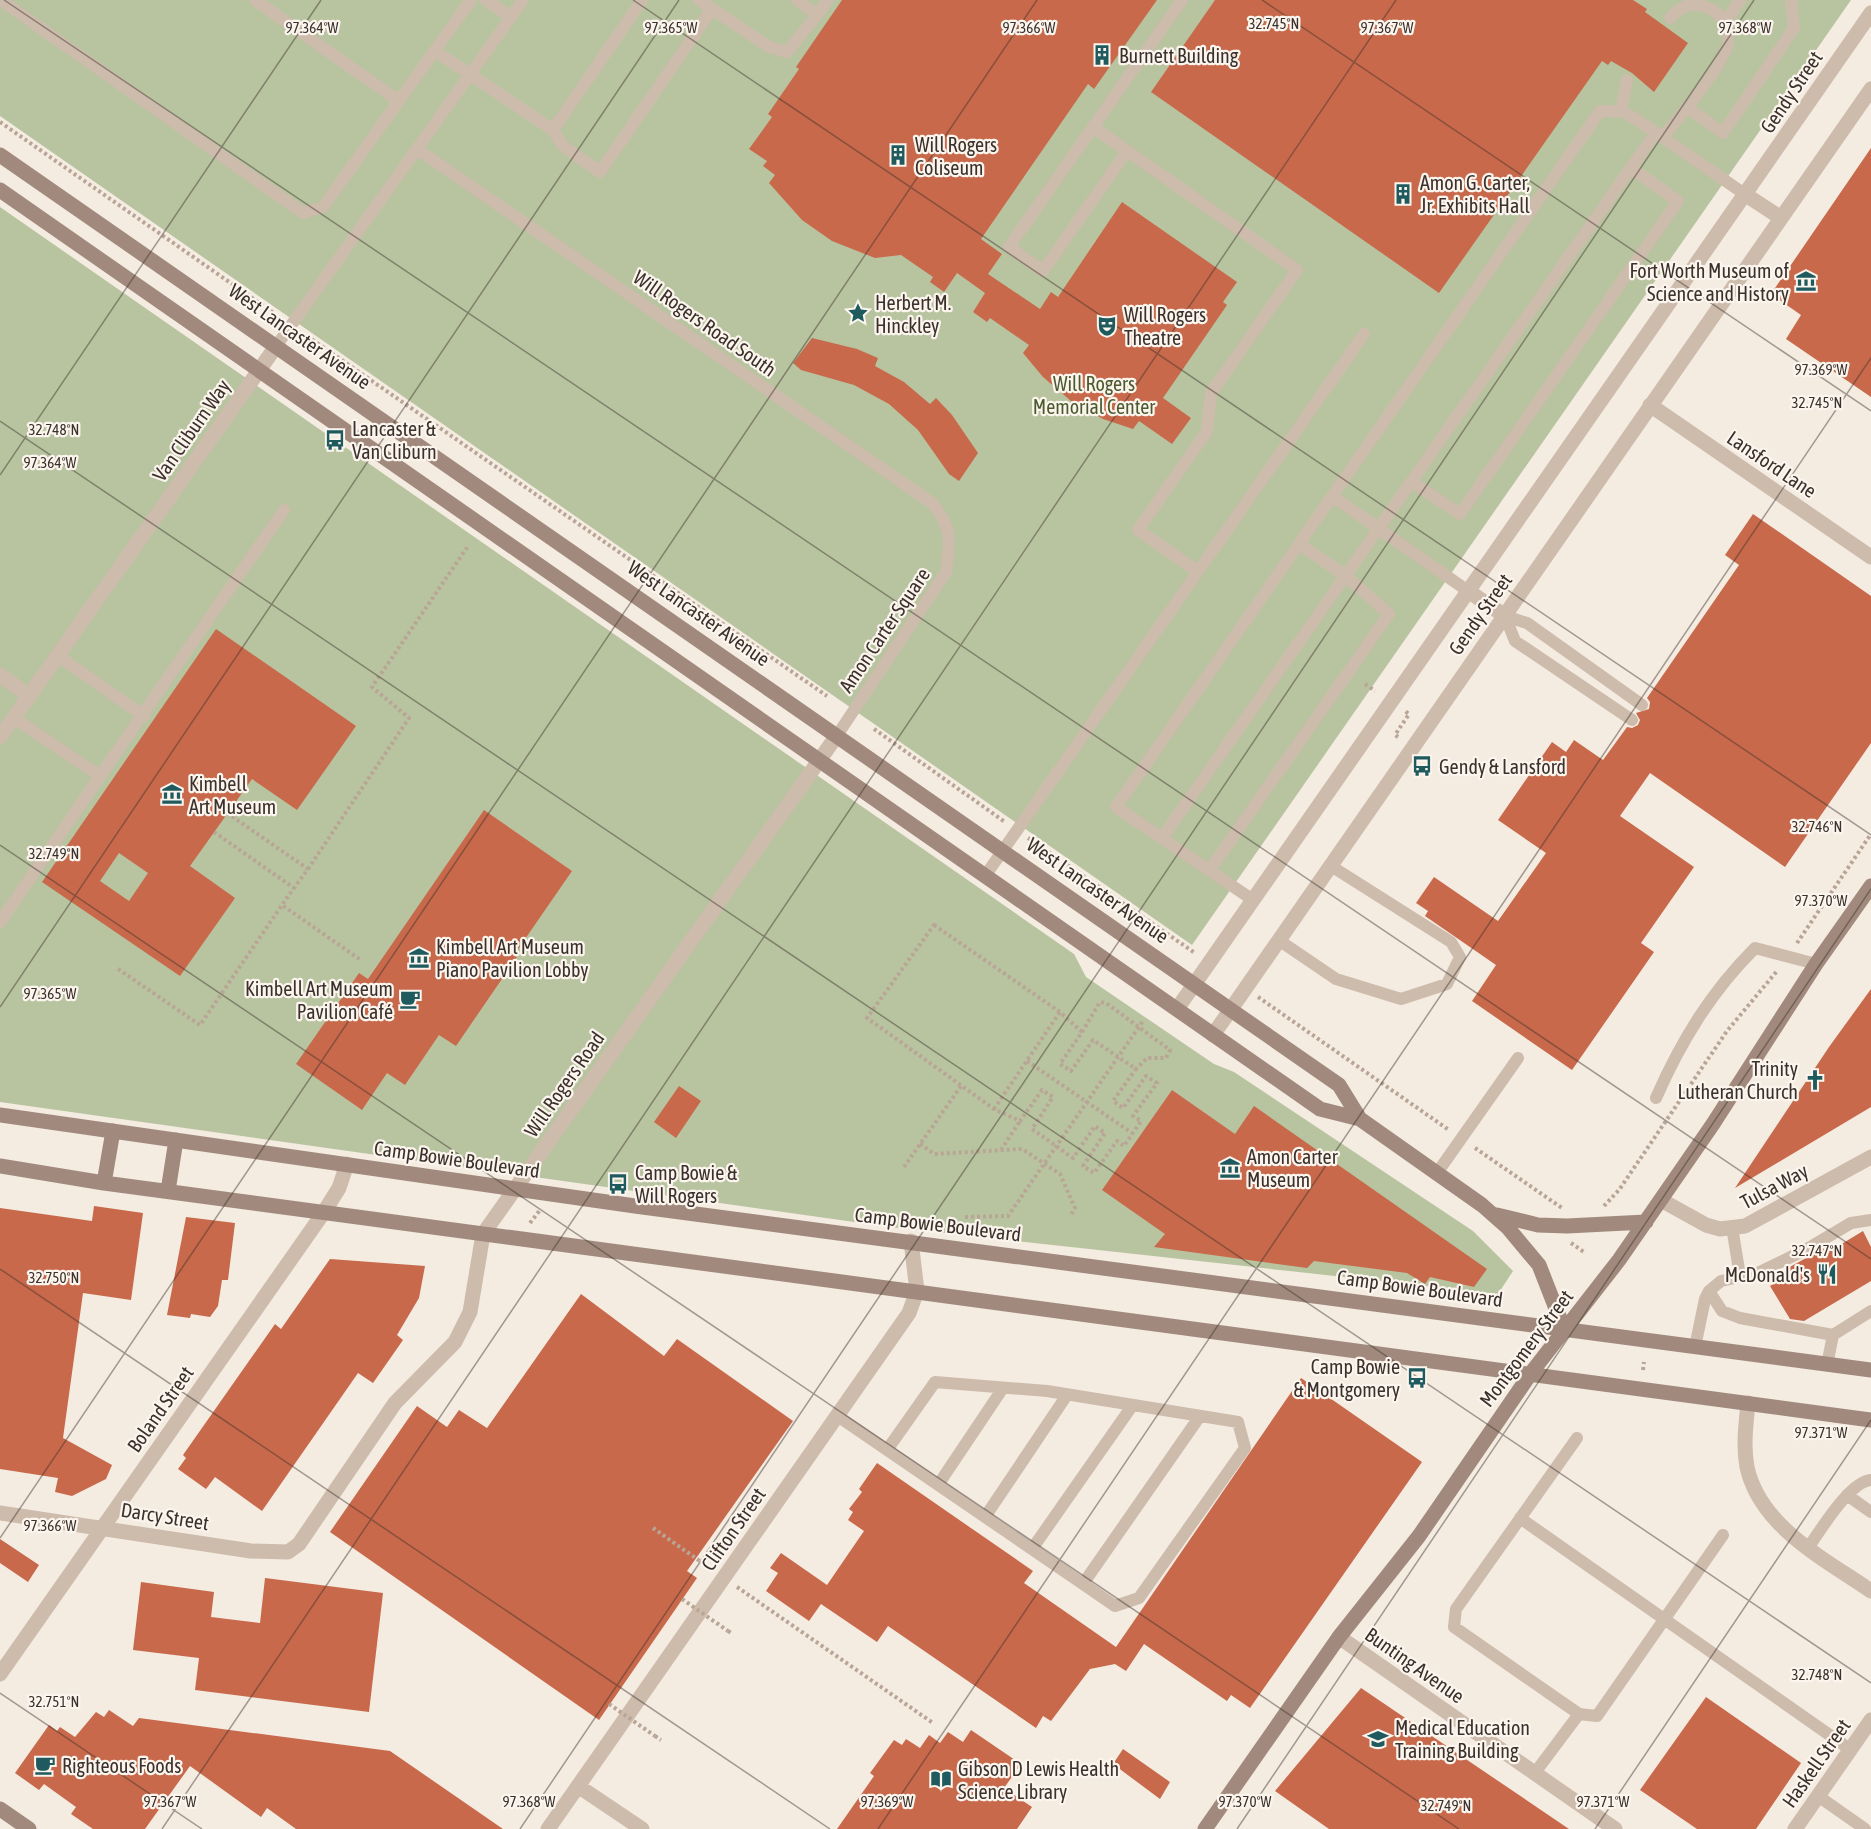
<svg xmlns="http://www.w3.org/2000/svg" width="1871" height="1829" font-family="'Asap Condensed',sans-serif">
<rect width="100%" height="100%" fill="#f4ebe1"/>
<path fill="#b8c4a0" d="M0,0H1851L1192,945L0,116Z
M0,207L1074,954L1086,977L1214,1064L1234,1072L1473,1231L1513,1271L1498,1294L890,1227L0,1102Z"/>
<path fill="#c8694b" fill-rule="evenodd" d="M842,0H1157L1094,89L1088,84L981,239L1002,254L988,274L1040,309L1051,292L1058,297L1122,202L1237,282L1223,302L1227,305L1163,398L1191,418L1172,444L1139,421L1133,429L1103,419L1071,401L1043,377L1023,353L1029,345L990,318L987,322L973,312L985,293L957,273L944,292L930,282L933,277L901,255L875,258L832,241L802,220L769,183L775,175L763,166L767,161L749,149L772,117L768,114L799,69L796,67Z
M1215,0H1633L1647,9L1645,12L1688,43L1654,92L1632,73L1611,61L1608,65L1602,61L1439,293L1151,92Z
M1871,148V397L1786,339L1801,315L1771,294Z
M812,338L857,349L878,358L875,366L904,382L930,404L936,398L952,415L978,453L959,481L949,474L918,430L889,404L854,385L801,370L793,363Z
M1753,514L1871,596V743L1785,867L1650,773L1620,816L1694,867L1641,943L1654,952L1572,1070L1472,1001L1496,965L1425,916L1428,911L1416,903L1434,877L1498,921L1546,853L1498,820L1552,742L1566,752L1574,740L1603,760L1627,727L1632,728L1638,725L1640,720L1636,713L1649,709L1650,702L1647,698L1739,565L1725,555Z
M216,629L356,726L297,810L252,779L190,866L235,898L180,976L42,882ZM119,853L148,873L129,901L100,881Z
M484,810L572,871L514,955L517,957L456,1046L439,1035L405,1085L387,1073L362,1110L296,1064L359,973L368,979Z
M1871,989V1107L1735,1188L1829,1047Z
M679,1086L701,1101L676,1138L654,1122Z
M1172,1090L1235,1134L1254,1106L1487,1269L1474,1287L1430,1277L1425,1284L1407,1273L1314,1261L1307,1268L1154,1247L1165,1234L1102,1190Z
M94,1206L143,1213L131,1300L83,1293L63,1438L112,1465L106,1479L72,1496L55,1492L58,1478L0,1469V1208L92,1221Z
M186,1217L235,1223L228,1280H222L218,1306L210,1317L191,1314L190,1318L167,1315Z
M1863,1231L1871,1247V1281L1804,1321L1790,1319L1770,1286L1789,1275L1786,1269L1828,1246L1830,1251Z
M330,1259L425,1266L419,1298L397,1335L403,1340L373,1383L358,1373L262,1511L215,1477L206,1489L178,1469L186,1458L183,1455L275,1324L281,1329Z
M581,1294L664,1356L677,1339L793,1421L687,1571L697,1578L599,1720L330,1532L417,1406L447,1427L459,1410L487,1428Z
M1301,1378L1422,1462L1250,1708L1231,1695L1227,1701L1144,1644L1126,1671L1115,1664L1090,1669L1051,1721L1043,1716L1036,1728L888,1626L877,1642L821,1604L809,1621L766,1591L778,1573L770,1568L781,1553L827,1585L864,1531L848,1520L853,1512L849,1509L862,1492L859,1489L877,1463L1033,1571L1024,1583L1116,1647Z
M0,1539L39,1565L28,1582L0,1563Z
M265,1578L383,1593L369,1712L195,1690L199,1658L133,1650L141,1582L214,1592L211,1617L260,1623Z
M1361,1688L1569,1829H1329L1275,1791Z
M1706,1697L1801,1763L1756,1829H1697L1640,1790Z
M109,1710L133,1726L139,1718L390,1751L503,1829H296L267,1808L261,1817L190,1766L145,1829H93L71,1814L76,1807L44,1784L39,1790L15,1773L49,1725L57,1731L60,1727L75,1737L96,1712L104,1717Z
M971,1730L1021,1764L1004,1788L1032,1807L1017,1829H837L874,1776L870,1773L894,1740L902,1745L906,1739L920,1748L929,1735L940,1743L948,1732L963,1742Z
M1123,1749L1170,1782L1160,1799L1113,1764Z"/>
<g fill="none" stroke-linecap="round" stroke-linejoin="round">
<path stroke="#b9a596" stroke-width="4" stroke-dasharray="3 3" stroke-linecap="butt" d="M0,122L275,314
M307,336L827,696
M1365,684L1375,691
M874,729L1005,822
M1398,737L1395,735L1409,714L1405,711
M227,813L308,869L294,888
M214,832L294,888L282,905L362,961
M1028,838L1195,953
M308,869L409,718L372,687L468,546
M934,925L1060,1012L1082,1032L1060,1064L1071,1071L1093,1040L1136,1069L1113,1101L1123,1108L1146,1076L1157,1083L1133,1116L1141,1121L1124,1146L1117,1141L1094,1173L1083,1166L1105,1133L1095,1126L1073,1158L1032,1129L1053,1097L1042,1090L1020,1121L994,1109L867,1018Z
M1797,943L1871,834
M118,969L200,1025L282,905
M1258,997L1449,1130
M1082,1032L1100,1002L1106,1003L1170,1050L1166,1058H1147L1136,1069
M1027,1061L1132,1133
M994,1109L1060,1012
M920,1144L934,1154L1022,1149L1060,1174L1075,1208L1071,1215
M1475,1148L1562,1208
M1001,1150L1020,1121
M904,1167L961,1086
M1604,1206L1619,1190L1727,1031L1777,971
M965,1217L1008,1216L1143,1021
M530,1223L540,1210
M1571,1243L1584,1252
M1643,1370L1644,1362
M653,1528L711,1569
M737,1587L933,1723
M728,1631L733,1634
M655,1736L661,1740"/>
<path stroke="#cdbbac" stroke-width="12" d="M1,0L303,213L323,207L471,0
M255,0L399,101
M486,0L511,17
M699,0L769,47L787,52L817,15
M797,0L817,15L828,0
M1725,23L1740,0
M435,51L553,130L642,0
M1687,107L1723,133L1794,28L1791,0
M1621,111L1627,80
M1093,127L1297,270L1211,393L1207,431L1138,530L1197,571
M553,130L563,146L600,172L712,9
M1663,137C1679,118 1723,66 1728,43C1731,27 1721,12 1706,7C1692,1 1680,7 1670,18
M417,149L932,503C953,528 950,541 946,572L838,734
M1127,151L1043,271L1009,247L1182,0
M277,345L523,0
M1412,482L1460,514L1678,201L1631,168
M1332,496L1468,591
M1505,616L1515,641L1632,720
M1505,616L1527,623L1642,705
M58,656L144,716
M14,718L100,776L284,510
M1162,838L1656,132
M1209,871L1389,614L1346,576L1299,544
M985,876L1364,334
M1253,900L1116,807L1600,111H1621L1636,119L1746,195
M0,922L100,776
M1280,941L1336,979L1401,999L1447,984L1460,957L1451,942L1331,866
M1656,1098C1681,1041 1711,992 1755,948L1816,964
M1437,1173L1518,1058
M1732,1227L1740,1276
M1709,1291L1722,1311L1740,1318L1833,1335
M1695,1347L1705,1299L1709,1291L1721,1281L1758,1273L1807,1249L1851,1223L1871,1220
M1827,1365L1833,1335L1871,1311
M839,1417L1083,1584L1115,1606L1139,1598L1245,1448L1238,1422L1047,1391L935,1382L887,1450
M1577,1438L1456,1609L1454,1627L1579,1714
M938,1485L1003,1388
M1847,1495L1871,1512
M985,1517L1067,1395
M1520,1518L1851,1750
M1808,1548C1820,1531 1850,1481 1871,1480
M1032,1549L1132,1406
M1083,1584L1200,1416
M1534,1774L1579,1714L1597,1716L1723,1535
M1818,1796L1865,1829"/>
<path stroke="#cdbbac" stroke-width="15" d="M1746,195L1781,218
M1650,405L1871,557
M1468,591L1505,616
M0,675L29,696
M0,737L277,345
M1177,1009L1871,13
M1213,1035L1871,89
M1661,1200L1706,1225L1720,1229L1745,1226L1871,1157
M1748,1403C1746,1424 1743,1446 1747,1467C1760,1527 1825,1559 1871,1591
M0,1513L251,1551L288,1552L299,1544L395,1403L455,1342L470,1312L483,1234L838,734
M1339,1637L1615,1829
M0,1674L324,1212L339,1188L347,1164
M578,1786L642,1829
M548,1829L909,1313L917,1291L911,1241
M1795,1829L1871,1720"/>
<path stroke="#a18a7d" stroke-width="15" d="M0,155L1339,1085L1360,1119
M0,190L1320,1109L1360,1119L1482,1205L1508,1228L1539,1265L1564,1329
M0,1115L635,1206L1871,1370
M0,1166L104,1183L1871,1420
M104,1183L113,1131
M168,1191L176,1140
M1497,1215L1538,1225L1567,1226L1646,1222
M0,1809L29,1829
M1205,1829L1339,1637L1419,1536L1531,1373L1619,1260L1713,1124L1816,964L1871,886"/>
<path stroke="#b9a596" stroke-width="4" stroke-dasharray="3 3" stroke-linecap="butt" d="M682,1599L728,1631
M609,1704L655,1736"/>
</g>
<path fill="none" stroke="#3b302b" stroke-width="1.5" stroke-opacity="0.45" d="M4,0L1871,1259M633,0L1871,835M1262,0L1871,411M0,421L1871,1683M0,475L321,0M0,845L1459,1829M0,1007L679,0M0,1269L830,1829M0,1538L1037,0M0,1693L202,1829M162,1829L1396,0M520,1829L1754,0M878,1829L1871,358M1237,1829L1871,889M1595,1829L1871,1420"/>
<defs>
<g id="building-bare" transform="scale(1.62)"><path d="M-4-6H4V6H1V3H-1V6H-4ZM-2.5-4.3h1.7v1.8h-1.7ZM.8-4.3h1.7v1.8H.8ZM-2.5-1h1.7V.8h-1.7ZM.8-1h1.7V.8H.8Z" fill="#1f5a5e" stroke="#fbf5ee" stroke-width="2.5" paint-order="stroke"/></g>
<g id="museum-bare" transform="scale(1.62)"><path d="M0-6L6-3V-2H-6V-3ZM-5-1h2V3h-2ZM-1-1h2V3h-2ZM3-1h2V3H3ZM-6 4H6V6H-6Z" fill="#1f5a5e" stroke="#fbf5ee" stroke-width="2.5" paint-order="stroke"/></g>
<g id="sight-bare" transform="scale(1.62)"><path d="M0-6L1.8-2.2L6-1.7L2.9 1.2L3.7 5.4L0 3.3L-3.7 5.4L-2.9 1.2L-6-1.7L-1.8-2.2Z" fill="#1f5a5e" stroke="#fbf5ee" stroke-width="2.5" paint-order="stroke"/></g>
<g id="theatre-bare" transform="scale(1.62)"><path d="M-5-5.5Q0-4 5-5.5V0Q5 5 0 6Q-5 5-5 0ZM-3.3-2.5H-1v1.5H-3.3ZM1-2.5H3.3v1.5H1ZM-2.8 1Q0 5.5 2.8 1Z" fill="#1f5a5e" stroke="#fbf5ee" stroke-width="2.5" paint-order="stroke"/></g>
<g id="bus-bare" transform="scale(1.62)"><path d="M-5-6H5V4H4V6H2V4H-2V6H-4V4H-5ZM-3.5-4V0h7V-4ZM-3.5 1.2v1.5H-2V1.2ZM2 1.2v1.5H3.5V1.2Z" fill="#1f5a5e" stroke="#fbf5ee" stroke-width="2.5" paint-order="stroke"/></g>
<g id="cafe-bare" transform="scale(1.62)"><path d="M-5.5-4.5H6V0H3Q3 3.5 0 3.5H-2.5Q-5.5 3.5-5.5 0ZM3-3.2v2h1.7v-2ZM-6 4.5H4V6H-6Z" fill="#1f5a5e" stroke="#fbf5ee" stroke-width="2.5" paint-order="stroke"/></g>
<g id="church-bare" transform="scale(1.62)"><path d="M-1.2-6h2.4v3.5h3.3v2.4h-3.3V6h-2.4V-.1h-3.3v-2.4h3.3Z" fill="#1f5a5e" stroke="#fbf5ee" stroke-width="2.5" paint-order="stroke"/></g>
<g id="restaurant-bare" transform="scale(1.62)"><path d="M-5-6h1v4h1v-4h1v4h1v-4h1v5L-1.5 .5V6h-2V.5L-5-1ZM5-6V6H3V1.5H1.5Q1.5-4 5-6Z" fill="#1f5a5e" stroke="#fbf5ee" stroke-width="2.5" paint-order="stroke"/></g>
<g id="university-bare" transform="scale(1.62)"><path d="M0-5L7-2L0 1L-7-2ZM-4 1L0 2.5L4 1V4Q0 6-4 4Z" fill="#1f5a5e" stroke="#fbf5ee" stroke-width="2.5" paint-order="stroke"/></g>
<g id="library-bare" transform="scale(1.62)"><path d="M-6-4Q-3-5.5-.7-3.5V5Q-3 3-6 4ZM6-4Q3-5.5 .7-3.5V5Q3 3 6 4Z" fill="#1f5a5e" stroke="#fbf5ee" stroke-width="2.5" paint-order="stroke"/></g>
</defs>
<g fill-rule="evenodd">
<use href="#building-bare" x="1102" y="55"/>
<use href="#building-bare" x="898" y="155"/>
<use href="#building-bare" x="1403" y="194"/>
<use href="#museum-bare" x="1806" y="281"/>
<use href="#sight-bare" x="858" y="313"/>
<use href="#theatre-bare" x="1107" y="326"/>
<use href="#bus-bare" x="335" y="440"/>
<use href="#bus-bare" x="1422" y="766"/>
<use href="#museum-bare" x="172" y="794"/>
<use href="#museum-bare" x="419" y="958"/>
<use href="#cafe-bare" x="410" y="999"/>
<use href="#church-bare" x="1815" y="1080"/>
<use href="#museum-bare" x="1230" y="1168"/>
<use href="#bus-bare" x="618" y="1184"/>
<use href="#restaurant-bare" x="1827" y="1274"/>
<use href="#bus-bare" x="1417" y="1378"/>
<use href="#university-bare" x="1378" y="1739"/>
<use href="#cafe-bare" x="45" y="1765"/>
<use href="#library-bare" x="941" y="1779"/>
</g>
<g text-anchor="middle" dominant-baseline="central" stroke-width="4.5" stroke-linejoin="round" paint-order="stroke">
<g font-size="20" fill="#3b302b" stroke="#fbf5ee" text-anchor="start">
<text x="1119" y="55">Burnett Building</text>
<text x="915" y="144">Will Rogers<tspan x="915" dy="23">Coliseum</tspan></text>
<text x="1420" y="182">Amon G. Carter,<tspan x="1420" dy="23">Jr. Exhibits Hall</tspan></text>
<text x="1789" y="270" text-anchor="end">Fort Worth Museum of<tspan x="1789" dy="23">Science and History</tspan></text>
<text x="875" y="302">Herbert M.<tspan x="875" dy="23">Hinckley</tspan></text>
<text x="1124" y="314">Will Rogers<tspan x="1124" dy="23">Theatre</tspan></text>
<text x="352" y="428">Lancaster &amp;<tspan x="352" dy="23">Van Cliburn</tspan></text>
<text x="1439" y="766">Gendy &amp; Lansford</text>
<text x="189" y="783">Kimbell<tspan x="189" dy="23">Art Museum</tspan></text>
<text x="436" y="946">Kimbell Art Museum<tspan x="436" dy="23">Piano Pavilion Lobby</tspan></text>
<text x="393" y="988" text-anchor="end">Kimbell Art Museum<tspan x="393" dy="23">Pavilion Café</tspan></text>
<text x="1798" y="1068" text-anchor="end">Trinity<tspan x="1798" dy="23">Lutheran Church</tspan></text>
<text x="1247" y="1156">Amon Carter<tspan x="1247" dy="23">Museum</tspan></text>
<text x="635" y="1172">Camp Bowie &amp;<tspan x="635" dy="23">Will Rogers</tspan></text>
<text x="1810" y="1274" text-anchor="end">McDonald's</text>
<text x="1400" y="1366" text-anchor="end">Camp Bowie<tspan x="1400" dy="23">&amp; Montgomery</tspan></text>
<text x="1395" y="1727">Medical Education<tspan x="1395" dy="23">Training Building</tspan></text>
<text x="62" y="1765">Righteous Foods</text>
<text x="958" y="1768">Gibson D Lewis Health<tspan x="958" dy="23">Science Library</tspan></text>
</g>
<g font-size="20" fill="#3b302b" stroke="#fbf5ee">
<text transform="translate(1791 92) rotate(-56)">Gendy Street</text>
<text transform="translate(705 323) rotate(35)">Will Rogers Road South</text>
<text transform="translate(300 336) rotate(35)">West Lancaster Avenue</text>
<text transform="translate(191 430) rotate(-55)">Van Cliburn Way</text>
<text transform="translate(1772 464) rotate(34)">Lansford Lane</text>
<text transform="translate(699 613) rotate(35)">West Lancaster Avenue</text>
<text transform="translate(1480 614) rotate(-55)">Gendy Street</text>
<text transform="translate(884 630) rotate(-56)">Amon Carter Square</text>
<text transform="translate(1098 890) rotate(35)">West Lancaster Avenue</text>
<text transform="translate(564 1084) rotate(-55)">Will Rogers Road</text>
<text transform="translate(457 1159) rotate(8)">Camp Bowie Boulevard</text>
<text transform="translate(1774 1186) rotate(-28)">Tulsa Way</text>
<text transform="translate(938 1224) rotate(7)">Camp Bowie Boulevard</text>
<text transform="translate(1420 1288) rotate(8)">Camp Bowie Boulevard</text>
<text transform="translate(1526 1348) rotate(-53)">Montgomery Street</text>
<text transform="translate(160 1409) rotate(-55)">Boland Street</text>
<text transform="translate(165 1516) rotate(9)">Darcy Street</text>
<text transform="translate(733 1529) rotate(-55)">Clifton Street</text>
<text transform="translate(1415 1665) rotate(35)">Bunting Avenue</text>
<text transform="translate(1816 1763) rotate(-55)">Haskell Street</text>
</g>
<g font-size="20" fill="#4a5a2e" stroke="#fbf5ee">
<text x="1094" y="383">Will Rogers<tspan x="1094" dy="23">Memorial Center</tspan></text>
</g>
</g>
<g font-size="15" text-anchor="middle" fill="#3b302b" stroke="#fbf5ee" stroke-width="4.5" stroke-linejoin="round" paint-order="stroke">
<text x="1274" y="29">32.745°N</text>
<text x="312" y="33">97.364°W</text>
<text x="671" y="33">97.365°W</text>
<text x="1029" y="33">97.366°W</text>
<text x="1387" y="33">97.367°W</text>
<text x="1745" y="33">97.368°W</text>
<text x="1821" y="375">97.369°W</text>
<text x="1817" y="408">32.745°N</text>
<text x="54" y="435">32.748°N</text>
<text x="50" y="468">97.364°W</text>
<text x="1817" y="832">32.746°N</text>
<text x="54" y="859">32.749°N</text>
<text x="1821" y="906">97.370°W</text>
<text x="50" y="999">97.365°W</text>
<text x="1817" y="1256">32.747°N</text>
<text x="54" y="1283">32.750°N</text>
<text x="1821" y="1438">97.371°W</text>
<text x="50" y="1531">97.366°W</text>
<text x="1817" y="1680">32.748°N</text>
<text x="54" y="1707">32.751°N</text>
<text x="170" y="1807">97.367°W</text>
<text x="529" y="1807">97.368°W</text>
<text x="887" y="1807">97.369°W</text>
<text x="1245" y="1807">97.370°W</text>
<text x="1603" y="1807">97.371°W</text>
<text x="1446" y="1811">32.749°N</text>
</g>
</svg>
